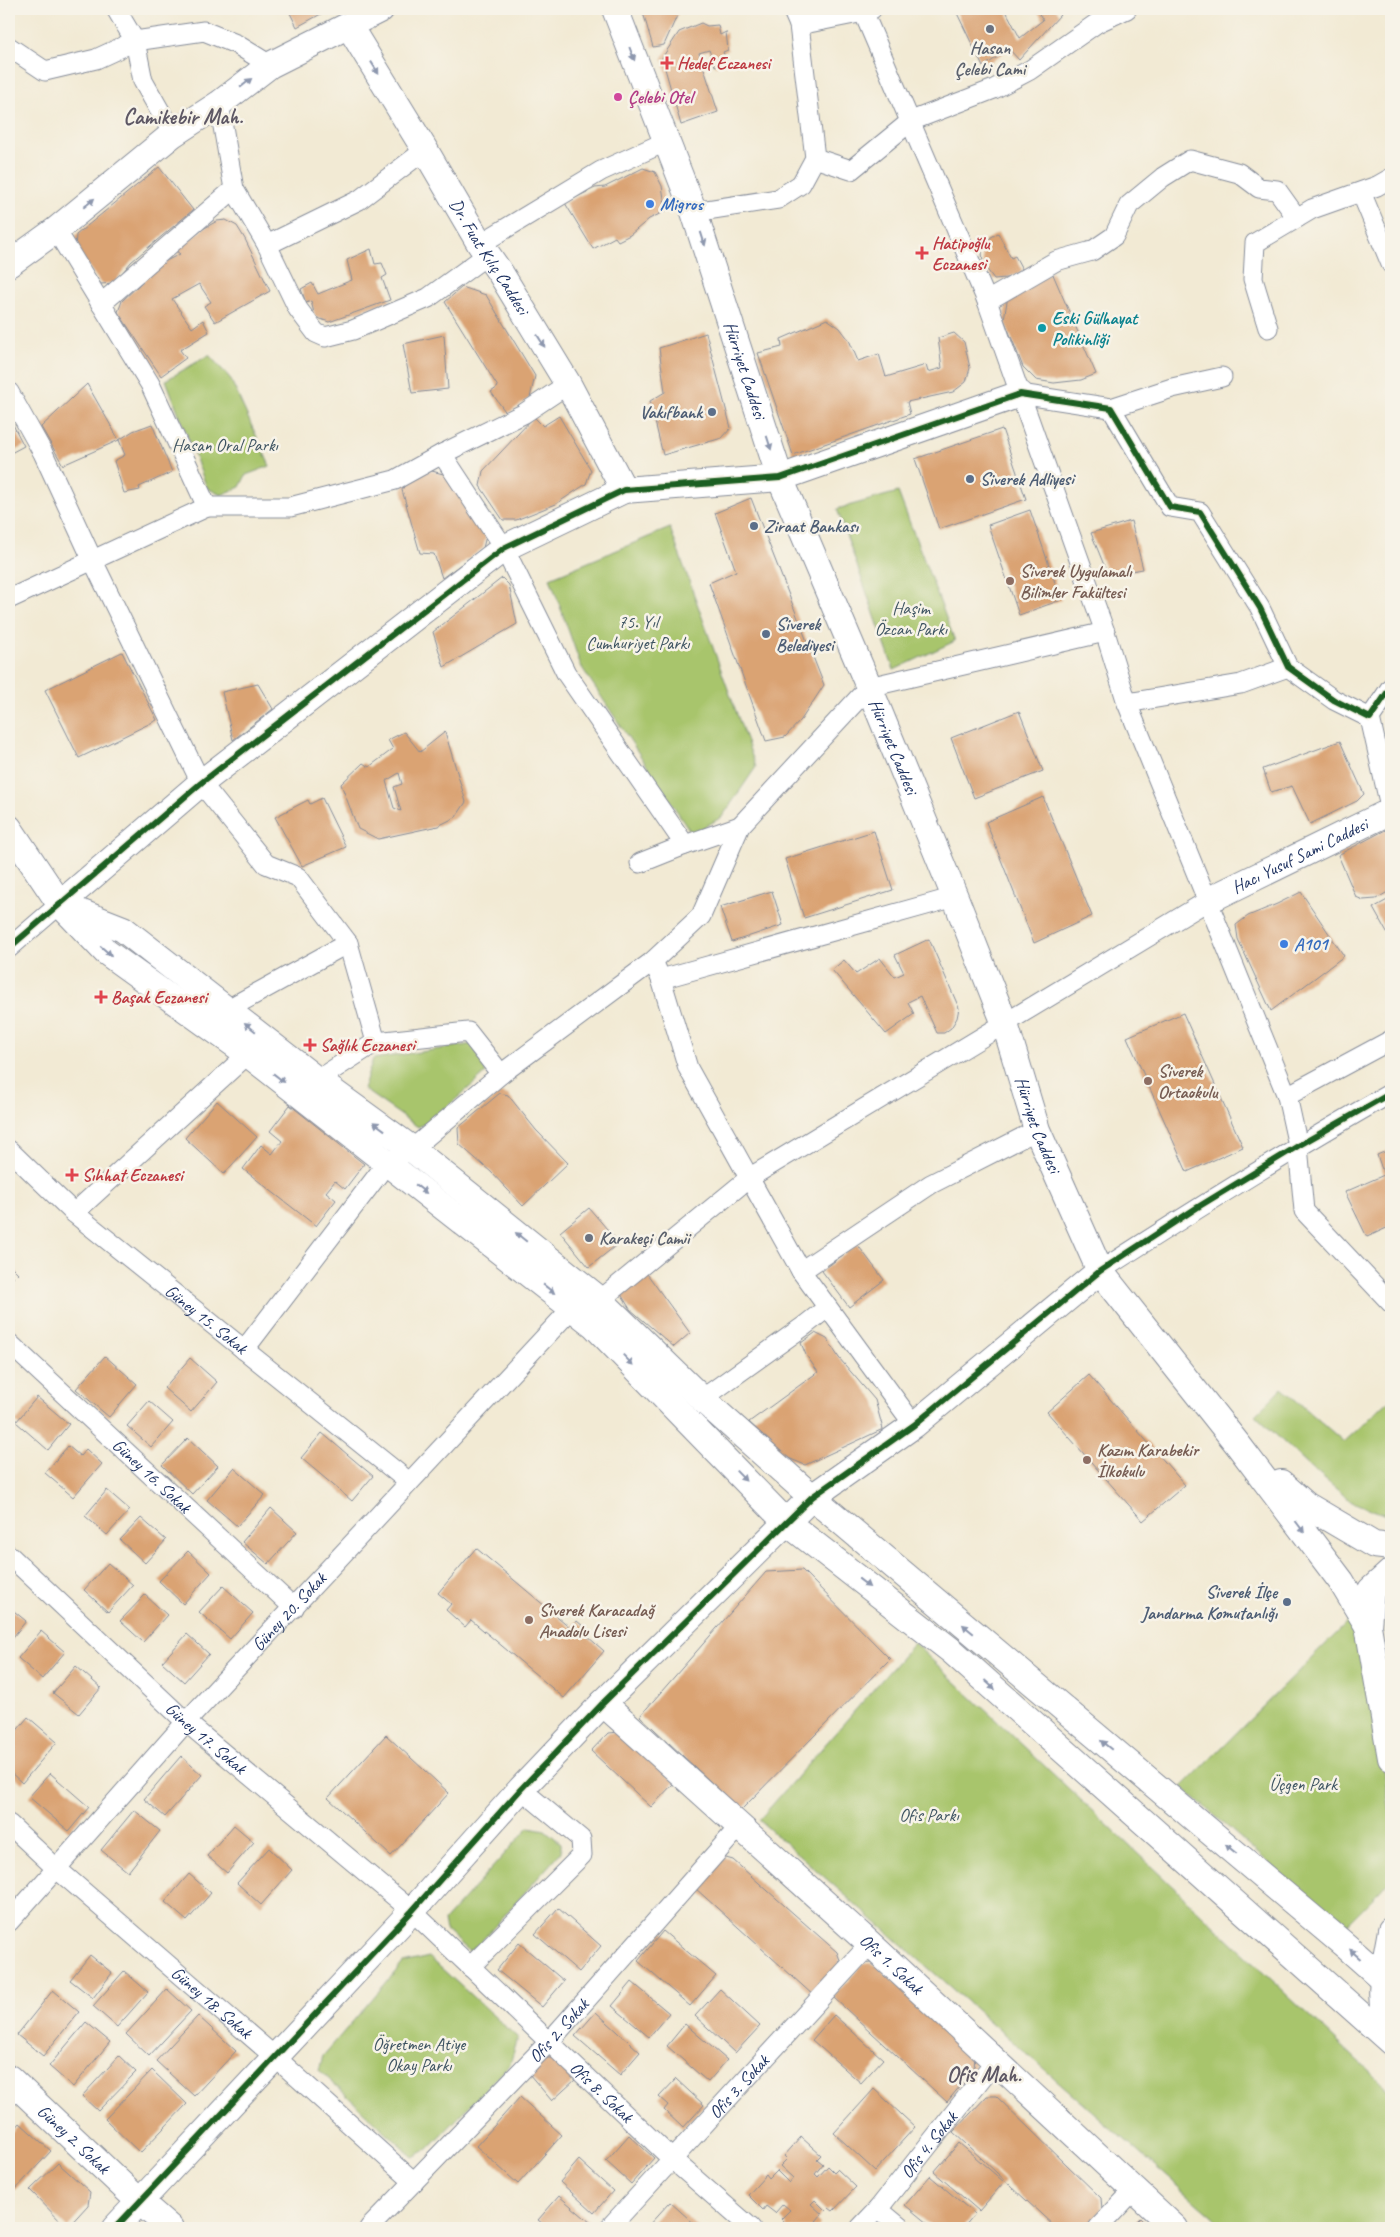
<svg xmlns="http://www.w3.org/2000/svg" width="1400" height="2237" font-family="Caveat,sans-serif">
<rect width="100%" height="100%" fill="#f7f3e8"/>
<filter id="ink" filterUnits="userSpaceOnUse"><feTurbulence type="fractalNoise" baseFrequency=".02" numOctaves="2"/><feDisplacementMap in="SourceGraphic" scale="10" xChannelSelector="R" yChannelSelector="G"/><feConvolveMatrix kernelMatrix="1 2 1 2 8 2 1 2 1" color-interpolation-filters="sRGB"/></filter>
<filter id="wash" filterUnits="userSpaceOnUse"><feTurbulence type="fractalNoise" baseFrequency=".0096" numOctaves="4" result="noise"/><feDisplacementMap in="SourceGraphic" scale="20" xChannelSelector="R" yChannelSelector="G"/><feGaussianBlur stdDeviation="1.12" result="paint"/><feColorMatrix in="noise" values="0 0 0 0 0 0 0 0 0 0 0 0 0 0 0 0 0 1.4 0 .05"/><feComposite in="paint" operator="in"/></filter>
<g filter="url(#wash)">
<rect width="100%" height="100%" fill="#f2ead4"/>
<path fill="#a8c56c" stroke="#627a65" d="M209,355L230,378L270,466L246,475L240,487L221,495L207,488L166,380Z
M898,492L955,641L894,670L837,509Z
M670,528L756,767L722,817L692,834L581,666L550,578Z
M473,1044L486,1073L431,1121L418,1127L363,1089L373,1059Z
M1282,1388L1344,1442L1391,1399V1517L1352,1502L1311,1468L1255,1415Z
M1352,1618L1367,1641L1391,1821V1880L1343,1928L1182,1787Z
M914,1643L1391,2092V2228H1226L759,1820Z
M529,1827L545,1830L561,1843V1852L478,1945L469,1951L446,1930L444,1921Z
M429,1957L518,2038L510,2064L428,2149L413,2157L319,2070L323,2056L403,1963Z"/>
<g id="blocks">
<path fill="#daa373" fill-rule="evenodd" d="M288,9H330L297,27Z
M642,9H680L664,45L653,47Z
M955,9H1005L1020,38L1043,20L1036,9H1056L1060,15L1019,60L1009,49L983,67Z
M701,23L707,26L718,25L720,35L726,32L728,50L723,52L727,62L715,66L709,50L699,53L718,112L681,125L662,58L679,32Z
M159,167L193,210L131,262L114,283L101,284L75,248L76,235Z
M643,168L655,172L662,186L666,211L649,219L630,235L618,241L615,237L593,249L565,203L595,188L605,187Z
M226,220L237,226L245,239L270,291L215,322L204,306L211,302L199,284L172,299L192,328L203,320L209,332L180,350L186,358L161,376L118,312L122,301L162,263L180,254L176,251L203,229L217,221Z
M998,233L1011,258L1015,256L1022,269L1019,274L1006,278L994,279L983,264L982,251L985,241Z
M371,249L375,264L382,263L387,275L382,278L390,300L329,322L315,317L311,301L306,303L301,289L312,283L318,294L352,280L347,260Z
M1052,272L1096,374L1081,380L1054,383L1036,380L1023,367L1004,319L1008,296Z
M462,287L486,295L535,376L530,398L507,414L491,392L498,387L445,302Z
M827,319L840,328L849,340L858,361L879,354L886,377L926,365L928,372L942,368L938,338L954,333L964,342L970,368L966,382L953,392L907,402L910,414L793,455L758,353L782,347L781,339Z
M706,333L731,428L722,438L663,455L650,401L665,392L659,348Z
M444,335L448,389L412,393L403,344Z
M87,384L119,440L63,465L41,427Z
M559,416L591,470L586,484L556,504L516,520H503L480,486L483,471L534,417L543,426Z
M9,417L24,446L9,454Z
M152,424L172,472L139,487L140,490L124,493L114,461L125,455L119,440L133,431Z
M1002,429L1026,499L939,529L915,459Z
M428,470L447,475L486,536L483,548L442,578L434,554L420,553L402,490L407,481Z
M751,498L824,685L801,720L785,737L766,741L709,583L736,571L715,513Z
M1030,510L1061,600L1019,615L988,525Z
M1131,521L1143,569L1108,575L1091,533Z
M502,578L509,585L517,624L444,667L433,632Z
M122,652L157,720L79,758L45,690Z
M258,684L273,709L233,740L222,692Z
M1019,711L1043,771L974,798L951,738Z
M404,732L420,752L445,732L466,802L456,817L438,826L378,839L358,829L341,784L363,763L369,767L393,749L388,740ZM399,773L402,784L394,787L401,811L394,808L386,781Z
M1340,741L1364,794L1357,801L1310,824L1292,786L1271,792L1263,769Z
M1043,797L1092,916L1034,943L986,822Z
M322,798L346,847L302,866L275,817L308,800L310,804Z
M1391,827V890L1376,899L1363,900L1356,897L1338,855Z
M874,831L893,890L804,918L785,859Z
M772,891L783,925L732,942L720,907Z
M1301,892L1344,956L1271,1011L1238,939L1236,925L1248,916L1277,904Z
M1391,898V940L1373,908Z
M929,939L959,1008L957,1018L951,1028L944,1033H937L920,996L908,1002L914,1014L886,1034L832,970L844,960L856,974L880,958L895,977L904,973L895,955Z
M1183,1013L1243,1147L1187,1172L1127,1037Z
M500,1093L508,1095L536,1130L568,1163L523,1206L491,1172L459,1144L458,1128Z
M217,1101L257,1137L224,1174L185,1138Z
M290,1105L364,1164L345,1189L335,1181L326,1192L336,1200L316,1226L243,1169L261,1145L272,1154L282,1141L270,1131Z
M1391,1149V1226L1367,1237L1345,1192L1384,1175L1377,1155Z
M589,1208L619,1243L589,1267L560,1232Z
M857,1244L884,1280L849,1307L822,1271Z
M9,1264L18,1273L9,1282Z
M645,1271L690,1333L674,1347L630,1309L622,1296L620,1289Z
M815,1333L827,1339L839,1358L875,1400L883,1429L805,1465L786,1457L749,1422L818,1372L806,1355L801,1343Z
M105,1356L137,1384L109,1417L76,1389Z
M190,1358L217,1382L191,1412L164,1388Z
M1089,1375L1185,1485L1143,1521L1047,1412Z
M37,1397L69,1424L48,1450L16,1422Z
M149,1401L173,1422L151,1447L127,1426Z
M322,1433L373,1476L352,1501L301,1458Z
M188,1438L218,1466L192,1494L162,1465Z
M68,1446L80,1456L86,1449L102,1464L73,1497L45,1473Z
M234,1468L265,1495L237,1526L207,1500Z
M107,1490L130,1510L107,1535L85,1516Z
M271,1508L297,1532L268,1564L242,1542Z
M141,1518L166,1540L145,1563L120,1540Z
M476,1548L571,1628L577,1621L590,1632L587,1636L604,1651L564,1698L471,1620L465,1627L446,1610L451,1604L438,1593Z
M188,1551L211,1573L183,1604L159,1581Z
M108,1563L133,1585L108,1612L84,1590Z
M802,1570L890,1659L741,1810L640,1716L766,1572Z
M223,1586L253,1613L230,1639L199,1612Z
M145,1595L167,1615L143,1642L120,1621Z
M9,1607L26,1621L9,1642Z
M41,1631L65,1652L42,1679L18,1658Z
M187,1634L209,1654L184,1682L162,1662Z
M76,1666L101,1688L79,1714L53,1693Z
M28,1717L57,1742L22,1783L9,1771V1740Z
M620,1732L675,1782L651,1807L591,1751L608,1733Z
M386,1735L449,1793L391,1856L328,1798Z
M181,1756L202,1775L165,1817L144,1799Z
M50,1773L89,1807L69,1831L29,1797Z
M134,1810L160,1831L128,1872L101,1850Z
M234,1825L254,1842L227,1873L207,1856Z
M269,1848L292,1870L261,1905L237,1883Z
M726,1858L733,1860L837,1952L840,1960L838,1970L814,1996L695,1888L721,1860Z
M189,1874L211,1893L187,1921L165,1902Z
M558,1908L601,1946L579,1972L535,1934Z
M663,1931L716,1976L690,2006L638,1961Z
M519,1943L564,1981L542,2007L497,1970Z
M90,1955L112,1973L93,1998L70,1980Z
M870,1963L878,1966L975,2056L974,2069L947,2102L833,1997L863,1964Z
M124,1971L148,1992L117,2027L93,2006Z
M632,1982L669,2013L649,2037L612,2006Z
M167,1989L191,2011L149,2056L126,2034Z
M720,1989L760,2026L735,2053L695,2016Z
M53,1990L79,2012L43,2056L17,2035Z
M596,2012L640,2052L620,2075L575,2036Z
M834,2015L883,2059L861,2083L812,2040Z
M198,2016L236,2051L194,2096L156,2061Z
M86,2022L110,2042L73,2087L49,2066Z
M685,2024L727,2060L708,2082L667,2046Z
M119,2056L136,2072L98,2111L82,2096Z
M543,2058H554L575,2080L552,2101L529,2074Z
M152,2070L187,2104L140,2153L105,2119Z
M676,2079L704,2105L683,2128L664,2110L668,2105L659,2097Z
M874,2089L915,2127L875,2171L834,2133Z
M987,2096H996L1101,2198L1102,2210L1085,2228H1056L953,2132Z
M520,2097L562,2135L518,2184L476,2146Z
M20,2123L51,2151L15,2190L9,2184V2136Z
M629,2135L654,2158L631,2184L606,2161Z
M801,2137L821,2155L817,2159L823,2164L815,2174L818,2177L828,2166L834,2172L837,2169L856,2187L833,2211L829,2208L826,2211L815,2200L811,2204L822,2214L816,2221L820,2225L817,2228H786L788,2226L781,2219L790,2210L783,2204L775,2213L766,2206L763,2210L748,2195L766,2175L769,2179L777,2171L789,2183L793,2178L780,2166L787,2159L784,2156Z
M959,2143L1004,2182L979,2211L934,2172Z
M579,2160L613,2191L594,2213L560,2182Z
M58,2163L90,2192L88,2205L67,2228L30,2190Z
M930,2176L975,2214L963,2228H933L905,2205Z
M559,2196L591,2223L587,2228H548L538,2220Z
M670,2202L699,2228H646Z
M1140,2218L1150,2228H1130Z"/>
</g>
</g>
<g filter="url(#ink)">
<use href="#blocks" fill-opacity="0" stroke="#868c99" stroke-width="1"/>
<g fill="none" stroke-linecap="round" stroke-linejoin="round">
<g stroke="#868c99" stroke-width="21">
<g id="street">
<path d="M116,9L135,41L143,81L173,134"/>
<path d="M792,9L799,25L864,12L872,9"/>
<path d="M862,9L987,301L1105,632L1127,703L1287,1096L1298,1146L1304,1211L1391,1303"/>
<path d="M9,47L45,71L96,59L135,41L204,31L236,44L270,65"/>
<path d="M815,158L851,170L911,121L994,89L1030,70L1097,23L1127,9"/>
<path d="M234,189L267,245L298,309L316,333L325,337L353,330L428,298L487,255"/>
<path d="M1361,192L1391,264"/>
<path d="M694,212L778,199L801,184L815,158L799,25"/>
<path d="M480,244L601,171L665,142"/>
<path d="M267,245L359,200L425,150"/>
<path d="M987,301L1056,261L1092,251L1114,236L1129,205L1163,177L1190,160L1239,173L1259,188L1277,190L1297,218"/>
<path d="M101,304L234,189L219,104"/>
<path d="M1268,328L1253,279L1255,243L1312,209L1377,186L1391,178"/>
<path d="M9,392L43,453L93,561L201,783L266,864L298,877L348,943L376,1042"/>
<path d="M1020,394L1111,408L1170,507L1200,512L1260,608L1288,667L1334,700L1370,718L1391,687"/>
<path d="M1111,408L1172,388L1222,377"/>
<path d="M442,454L523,414L568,384"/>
<path d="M207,507H290L395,480L442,454L504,548L566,673L685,845L740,826"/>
<path d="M9,599L207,507L150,384L56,230"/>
<path d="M1127,703L1241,684L1288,667"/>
<path d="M1370,718L1391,811"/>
<path d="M640,863L685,845"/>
<path d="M9,948L60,904"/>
<path d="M653,961L661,979L688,1068L801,1271L914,1425"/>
<path d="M661,979L955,897"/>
<path d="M228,1009L348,943"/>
<path d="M317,1080L376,1042L468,1032L501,1074"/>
<path d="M1287,1096L1391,1040"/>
<path id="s1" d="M9,1150L74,1213L409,1482"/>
<path d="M74,1213L248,1054"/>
<path d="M801,1271L931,1184L1037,1130"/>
<path d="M1100,1271C1196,1209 1292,1149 1391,1093"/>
<path d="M600,1300L749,1178L1209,900"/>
<path id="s2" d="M9,1343L294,1608"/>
<path d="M244,1350L387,1163L412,1149L501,1074L653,961L701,916L740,826L869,687L1105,632"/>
<path d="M702,1399L804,1326L827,1308"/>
<path id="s3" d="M9,1555L186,1722L412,1911L673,2160L751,2228"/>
<path id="s4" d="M9,1824L57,1869L275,2057L414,2182"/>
<path id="s5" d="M9,1922L186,1722L573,1307"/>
<path d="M470,1967L582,1855L581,1839L521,1789"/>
<path d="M878,2209L901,2228"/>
<path id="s6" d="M369,2228L549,2042L740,1826"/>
<path id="s7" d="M609,2228L870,1944"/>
<path id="s8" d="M860,2228L878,2209L996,2060"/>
<path d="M1098,2228L1133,2191"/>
</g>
</g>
<g stroke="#868c99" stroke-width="28">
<g id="secondary">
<path id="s9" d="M615,9L694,212L780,478L869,687L955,897L1005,1024L1037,1130L1100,1271L1239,1446L1341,1581L1368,1626"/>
<path id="s10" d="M349,26L425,150L480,244L501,274L568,384L624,490"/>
<path d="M9,264L56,230L173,134L219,104L270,65L381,9"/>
<path d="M9,828L60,904L106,952L248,1054L594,1325L786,1522L953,1652L1391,2042"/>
<path id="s11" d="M1209,900L1391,811"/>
<path d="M60,904L201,783L504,548L624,490L780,478L1020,394"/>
<path d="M67,907L123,929L317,1080L412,1149L600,1300L702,1399L812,1497L1347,1947L1391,1986"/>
<path d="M1281,1483L1306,1505L1374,1545L1391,1547"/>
<path d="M1391,1572L1371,1590L1368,1626L1391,1758"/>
<path id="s12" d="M603,1703L870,1944L1175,2228"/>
<path d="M1391,1930C1386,1961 1374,2002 1391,2031"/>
<path id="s13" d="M9,2078L139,2201L170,2228"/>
<path d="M115,2228L412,1911L521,1789L603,1703L812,1497L914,1425L1100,1271"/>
</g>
</g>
<use href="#street" stroke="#fff" stroke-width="19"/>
<use href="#secondary" stroke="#fff" stroke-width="26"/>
<g stroke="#f7f3e8" stroke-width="9">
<path id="cycleway" d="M9,948L201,783L504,548L624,490L780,478L1020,394L1111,408L1170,507L1200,512L1260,608L1288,667L1334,700L1370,718L1391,687
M115,2228L412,1911L521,1789L603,1703L812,1497L914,1425L1100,1271L1198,1207L1298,1146L1391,1093"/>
</g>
<use href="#cycleway" stroke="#1b5e20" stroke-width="6"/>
</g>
<defs><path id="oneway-solid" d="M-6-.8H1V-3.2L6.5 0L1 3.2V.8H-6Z" transform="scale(1.25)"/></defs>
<g fill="#8d97ae">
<use href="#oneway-solid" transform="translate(632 54) rotate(69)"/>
<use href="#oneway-solid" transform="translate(375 68) rotate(58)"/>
<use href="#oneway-solid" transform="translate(246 83) rotate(-38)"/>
<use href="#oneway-solid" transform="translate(89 203) rotate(-40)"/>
<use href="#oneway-solid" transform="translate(703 239) rotate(72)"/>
<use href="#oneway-solid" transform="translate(541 341) rotate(58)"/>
<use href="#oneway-solid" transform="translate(769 443) rotate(72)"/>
<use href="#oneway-solid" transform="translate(106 951) rotate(41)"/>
<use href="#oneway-solid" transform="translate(250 1027) rotate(-141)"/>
<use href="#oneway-solid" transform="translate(279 1078) rotate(38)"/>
<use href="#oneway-solid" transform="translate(379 1126) rotate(-144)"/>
<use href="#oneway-solid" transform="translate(421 1189) rotate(38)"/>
<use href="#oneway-solid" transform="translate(521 1237) rotate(-141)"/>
<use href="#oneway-solid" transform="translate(549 1289) rotate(38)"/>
<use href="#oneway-solid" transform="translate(628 1360) rotate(46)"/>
<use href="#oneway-solid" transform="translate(741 1476) rotate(46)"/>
<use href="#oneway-solid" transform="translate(1300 1527) rotate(53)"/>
<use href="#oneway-solid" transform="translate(864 1583) rotate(38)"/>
<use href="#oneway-solid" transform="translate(968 1629) rotate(-140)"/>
<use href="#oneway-solid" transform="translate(990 1685) rotate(42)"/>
<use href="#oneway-solid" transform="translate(1106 1745) rotate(-140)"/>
<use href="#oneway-solid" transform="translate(1231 1849) rotate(-140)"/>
<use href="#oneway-solid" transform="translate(1355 1954) rotate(-138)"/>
</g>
</g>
<g fill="#6b7280" stroke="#f7f3e8" stroke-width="2">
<circle cx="990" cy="29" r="5"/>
<circle cx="589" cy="1238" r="5"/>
</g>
<g fill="#e0444e" stroke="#f7f3e8" stroke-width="2">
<path d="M664.5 55.5h5v5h5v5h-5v5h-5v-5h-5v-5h5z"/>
<path d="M919.5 245.5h5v5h5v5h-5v5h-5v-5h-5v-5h5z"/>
<path d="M98.5 989.5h5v5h5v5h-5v5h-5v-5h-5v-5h5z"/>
<path d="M307.5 1037.5h5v5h5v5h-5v5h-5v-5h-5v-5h5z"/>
<path d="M69.5 1167.5h5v5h5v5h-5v5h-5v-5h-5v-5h5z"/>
</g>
<circle fill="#d1479c" stroke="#f7f3e8" stroke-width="2" cx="618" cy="97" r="5"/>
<g fill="#3f7fe0" stroke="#f7f3e8" stroke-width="2">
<circle cx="650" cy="204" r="5"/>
<circle cx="1284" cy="944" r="5"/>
</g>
<circle fill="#0f9aa8" stroke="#f7f3e8" stroke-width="2" cx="1042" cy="328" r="5"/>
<g fill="#5c6f8a" stroke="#f7f3e8" stroke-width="2">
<circle cx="712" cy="412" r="5"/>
<circle cx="970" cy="479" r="5"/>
<circle cx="754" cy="526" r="5"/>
<circle cx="766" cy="634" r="5"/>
<circle cx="1287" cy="1602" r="5"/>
</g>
<g fill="#8d6e63" stroke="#f7f3e8" stroke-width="2">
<circle cx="1010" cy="581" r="5"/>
<circle cx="1148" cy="1081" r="5"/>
<circle cx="1087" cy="1460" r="5"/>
<circle cx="529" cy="1620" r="5"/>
</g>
<g text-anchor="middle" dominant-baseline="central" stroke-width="5" stroke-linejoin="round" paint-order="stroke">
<g font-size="18" font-weight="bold" fill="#5b616d" stroke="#f7f3e8">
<text x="990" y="48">Hasan<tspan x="990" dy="21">Çelebi Cami</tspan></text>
<text x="599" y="1238" text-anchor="start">Karakeçi Camii</text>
</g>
<g font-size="18" font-weight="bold" fill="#be3a42" stroke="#f7f3e8" text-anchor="start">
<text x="677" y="63">Hedef Eczanesi</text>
<text x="932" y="243">Hatipoğlu<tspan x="932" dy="21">Eczanesi</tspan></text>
<text x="111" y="997">Başak Eczanesi</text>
<text x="320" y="1045">Sağlık Eczanesi</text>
<text x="82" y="1175">Sıhhat Eczanesi</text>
</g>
<g font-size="18" font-weight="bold" fill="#b23c85" stroke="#f7f3e8" text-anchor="start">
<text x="628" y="97">Çelebi Otel</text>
</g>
<g font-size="18" font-weight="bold" fill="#366cbe" stroke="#f7f3e8" text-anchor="start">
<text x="660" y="204">Migros</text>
<text x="1294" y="944">A101</text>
</g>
<g font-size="18" fill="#1b2f5e" stroke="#f7f3e8">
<text stroke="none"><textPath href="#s10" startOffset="270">Dr. Fuat Kılıç Caddesi</textPath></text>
<text stroke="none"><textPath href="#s9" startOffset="384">Hürriyet Caddesi</textPath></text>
<text stroke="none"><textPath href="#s9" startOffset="789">Hürriyet Caddesi</textPath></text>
<text stroke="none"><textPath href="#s11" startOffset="101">Hacı Yusuf Sami Caddesi</textPath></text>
<text stroke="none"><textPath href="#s9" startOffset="1194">Hürriyet Caddesi</textPath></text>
<text stroke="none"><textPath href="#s1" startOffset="260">Güney 15. Sokak</textPath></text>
<text stroke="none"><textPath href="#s2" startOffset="195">Güney 16. Sokak</textPath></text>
<text stroke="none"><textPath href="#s5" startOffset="418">Güney 20. Sokak</textPath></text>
<text stroke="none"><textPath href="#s3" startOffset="269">Güney 17. Sokak</textPath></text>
<text stroke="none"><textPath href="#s12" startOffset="389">Ofis 1. Sokak</textPath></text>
<text stroke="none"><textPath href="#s4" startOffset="270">Güney 18. Sokak</textPath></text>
<text stroke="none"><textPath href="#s6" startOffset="274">Ofis 2. Sokak</textPath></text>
<text stroke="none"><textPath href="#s7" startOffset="192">Ofis 3. Sokak</textPath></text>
<text stroke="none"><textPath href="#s3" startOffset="800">Ofis 8. Sokak</textPath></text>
<text stroke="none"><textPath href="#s13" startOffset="89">Güney 2. Sokak</textPath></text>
<text stroke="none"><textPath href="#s8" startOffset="108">Ofis 4. Sokak</textPath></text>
</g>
<g font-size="18" font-weight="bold" fill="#0d838f" stroke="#f7f3e8" text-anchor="start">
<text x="1052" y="318">Eski Gülhayat<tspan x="1052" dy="21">Polikinliği</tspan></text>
</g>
<g font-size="18" font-weight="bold" fill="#4e5e75" stroke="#f7f3e8" text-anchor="start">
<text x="702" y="412" text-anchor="end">Vakıfbank</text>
<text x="980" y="479">Siverek Adliyesi</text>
<text x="764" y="526">Ziraat Bankası</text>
<text x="776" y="624">Siverek<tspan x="776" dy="21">Belediyesi</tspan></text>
<text x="1277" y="1592" text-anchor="end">Siverek İlçe<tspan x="1277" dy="21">Jandarma Komutanlığı</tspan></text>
</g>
<g font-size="18" fill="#3e5462" stroke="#f7f3e8">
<text x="225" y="445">Hasan Oral Parkı</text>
<text x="911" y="608">Haşim<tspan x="911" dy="21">Özcan Parkı</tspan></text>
<text x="638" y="622">75. Yıl<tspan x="638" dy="21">Cumhuriyet Parkı</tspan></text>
<text x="1303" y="1784">Üçgen Park</text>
<text x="929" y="1815">Ofis Parkı</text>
<text x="419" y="2044">Öğretmen Atiye<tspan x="419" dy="21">Okay Parkı</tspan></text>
</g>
<g font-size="18" font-weight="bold" fill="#785e54" stroke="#f7f3e8" text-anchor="start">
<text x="1020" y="571">Siverek Uygulamalı<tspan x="1020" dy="21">Bilimler Fakültesi</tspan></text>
<text x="1158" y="1071">Siverek<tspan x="1158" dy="21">Ortaokulu</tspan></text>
<text x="1097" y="1450">Kazım Karabekir<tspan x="1097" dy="21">İlkokulu</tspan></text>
<text x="539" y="1610">Siverek Karacadağ<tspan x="539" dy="21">Anadolu Lisesi</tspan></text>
</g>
<g font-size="22" font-weight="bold" fill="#5e5865" stroke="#f7f3e8">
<text x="183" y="117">Camikebir Mah.</text>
<text x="984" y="2075">Ofis Mah.</text>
</g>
</g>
<rect width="1400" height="2237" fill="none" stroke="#f7f3e8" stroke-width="30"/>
</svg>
